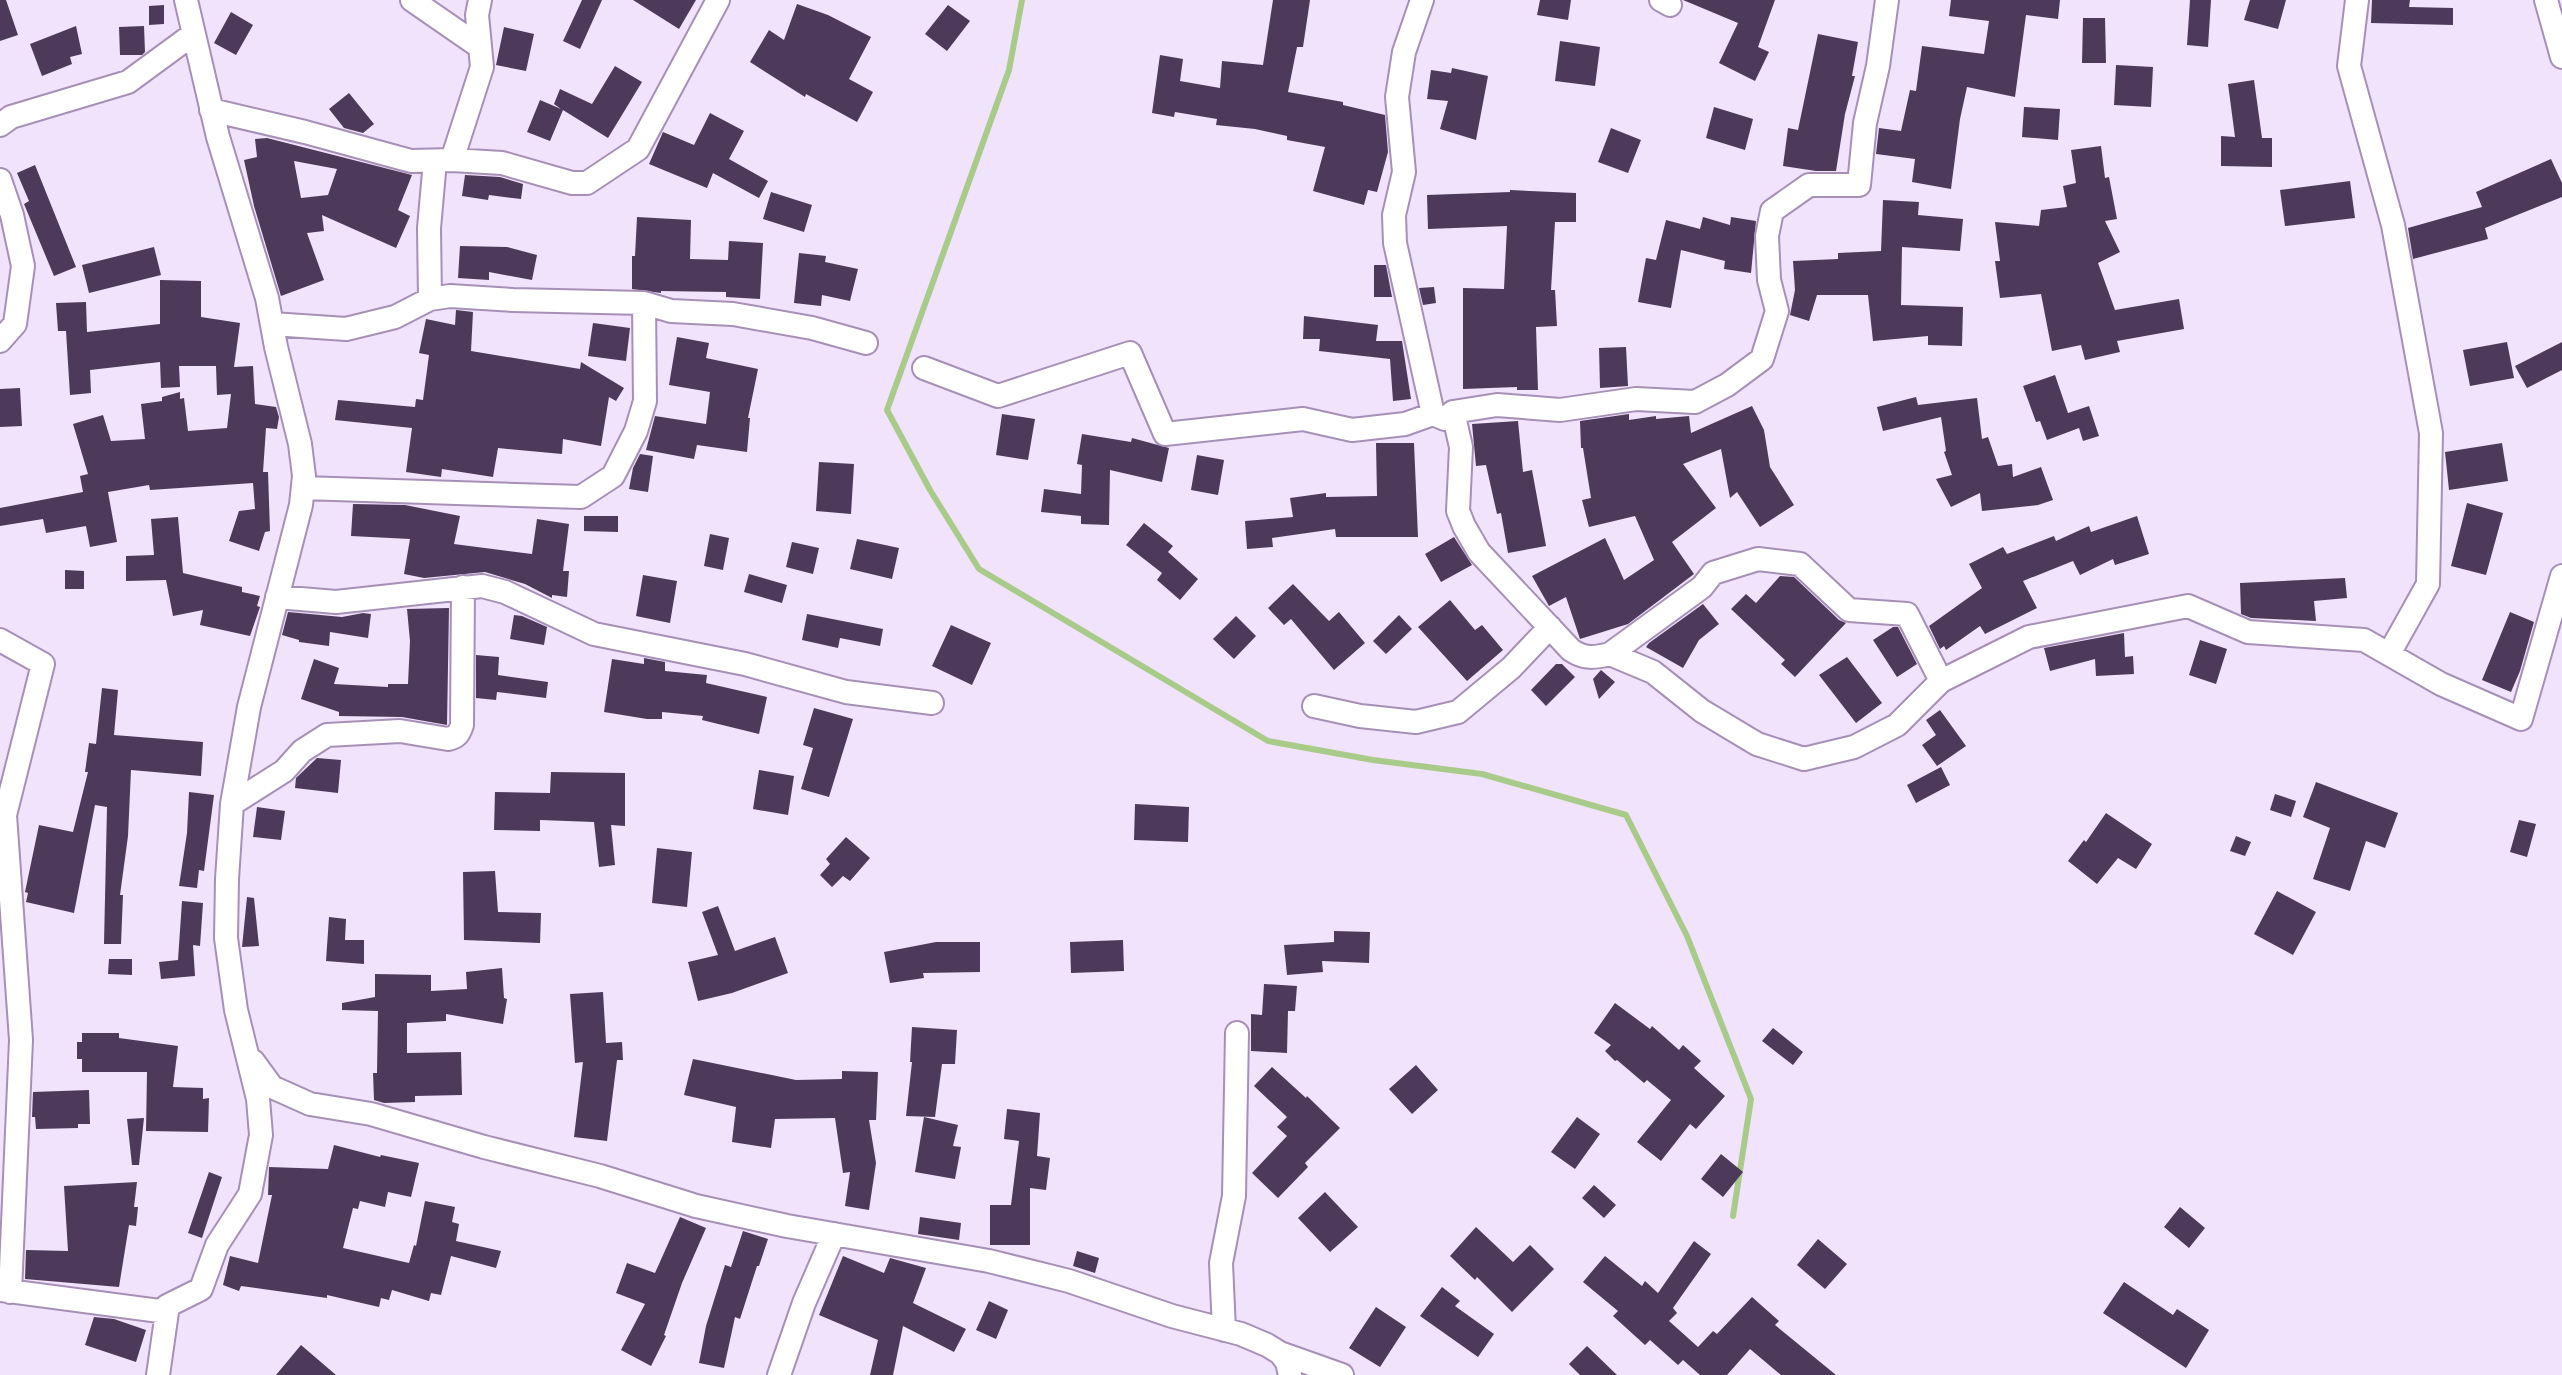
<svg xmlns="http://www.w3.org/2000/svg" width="2562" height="1375" font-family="'Public Sans',sans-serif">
<rect width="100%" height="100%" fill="#f1e3fc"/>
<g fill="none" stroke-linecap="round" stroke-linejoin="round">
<path stroke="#a9cb89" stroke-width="6" d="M1022,0L1009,70L887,410L930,490L979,569L1268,741L1373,760L1482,774L1626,815L1687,936L1751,1099L1733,1216"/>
</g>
<path fill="#4d3a5a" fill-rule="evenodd" d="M0,0H6L18,35L0,41Z
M582,0H602L580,49L563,41Z
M633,0H696L679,29Z
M1273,0H1310L1303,47H1297L1288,92L1343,102V105L1385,115L1388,152L1377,192L1368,190L1364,205L1313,191L1325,147L1287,140V136L1255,129L1216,125L1217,119L1175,112L1174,117L1152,113L1160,55L1183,59L1180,81L1220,88L1222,61L1263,65Z
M1540,0H1571L1568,20L1537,15Z
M1683,0H1775L1758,47L1769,52L1755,81L1719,63L1738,23Z
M1951,0H2060L2058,19L2026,15L2015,97L1967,87L1960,119L1951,189L1912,182L1915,159L1876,154L1879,128L1901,131L1910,90L1916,91L1922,46L1984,54L1989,21L1949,16Z
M2190,0H2211L2208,47L2187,45Z
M2250,0H2286L2278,29L2244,20Z
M2372,0H2410L2409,7L2453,8V25L2371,23Z
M797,4L828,15L871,37L849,79L873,92L857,122L806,94L805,97L750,62L769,30L784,40Z
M164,5V24L149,25V6Z
M948,5L970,21L947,51L925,34Z
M231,12L253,25L236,55L214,43Z
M2083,18H2105L2106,63H2082Z
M76,26L82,54L70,57L72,64L42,76L30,44Z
M144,26L145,52L142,55H120L119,27Z
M504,27L534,34L526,71L496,65Z
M1818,34L1858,42L1852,76H1855L1845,114L1836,171H1816L1783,166L1788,128L1798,130Z
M1560,41L1600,47L1595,86L1555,81Z
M2116,65L2153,67L2151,107L2114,105Z
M615,66L642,82L608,138L563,110L550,141L527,132L540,100L561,109L554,104L560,89L592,104Z
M1452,68L1488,76L1476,140L1440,129L1448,101L1427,99L1431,70L1451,73Z
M2254,80L2262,138H2272V167L2221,166V136L2235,137L2228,84Z
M349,93L374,124L363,133L344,128L329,109Z
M1714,107L1753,119L1745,150L1706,138Z
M2024,107L2060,109L2058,140L2022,137Z
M710,113L744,131L729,159L768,181L759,198L713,173L707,188L649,164L663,132L694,145Z
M1611,128L1641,140L1628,173L1598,162Z
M267,138L412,175L398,210L410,216L396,248L322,215L324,231L307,233L324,280L281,296L254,206L244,160L257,157L255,139ZM294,161L337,169L328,195L301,198Z
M2101,146L2105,178L2109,177L2117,219L2105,221L2120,252L2098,263L2115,310L2179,299L2184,329L2117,341L2120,352L2085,360L2081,345L2052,351L2041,294L2000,298L1995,261H2000L1995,222L2039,226L2041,210L2067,207L2063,186L2076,183L2071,150Z
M2551,159L2562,183V197L2485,228L2488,239L2413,259L2408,228L2482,207L2476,192Z
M35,165L76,267L54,276L24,204L29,201L17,173Z
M465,175L500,177L523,184L521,199L489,195L488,200L462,196Z
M2350,181L2355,218L2285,226L2280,190Z
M1510,190L1576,193V222H1555L1551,290H1555L1557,326L1536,327L1538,390H1517V387L1463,389V288L1504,289L1507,226L1428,229L1427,195L1510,192Z
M771,192L812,205L804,232L763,219Z
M1883,200L1919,202L1918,215L1963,219L1960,251L1902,247L1901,305L1963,307L1962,346L1928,345V336L1873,341L1868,295H1817L1809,321L1790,315L1795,290L1793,261L1838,259V253L1881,251Z
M637,217L691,220L690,259L728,260L729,241L763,243L760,299L726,297V292L661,291V293L632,289V256H635Z
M1703,217L1730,225L1731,217L1756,221L1751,273L1724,269L1725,261L1681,250L1671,308L1638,302L1646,258L1656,260L1666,220L1700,229Z
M460,246L507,247L537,255L532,280L489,272V280L458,278Z
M154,247L161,275L89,293L82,265Z
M799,253L826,256L825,262L858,269L850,301L822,295L821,306L794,303Z
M1374,265H1386L1392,297H1374Z
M160,280L201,281V317L240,323L234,367L253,366L255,404L276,407L279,417L277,429L266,428L263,472H268L270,531L265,532L259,551L229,541L239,511L255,509L253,483L150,490L149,485L108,492L117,542L90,547L86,526L46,533L43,519L0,526V508L83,492L80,476L88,474L73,424L103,415L111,441L145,439L141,404L162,401V397L180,392V399L184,398L188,431L227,428L231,394L217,395L216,366H179L180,387L161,388L160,362L90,370L91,393L70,395L66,331H58L56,303L86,302L87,332L160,324Z
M1434,287L1436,303L1423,305L1419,288Z
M456,310L473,312L471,351L580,369L581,362L624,388L616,401L609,397L601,446L563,439L562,454L498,448L493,477L442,469L441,477L406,472L412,428L335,420L338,400L415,407L416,399L423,400L429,355L419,353L426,319L455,325Z
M1304,316L1378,325L1376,341H1402L1411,399L1393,401L1390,359L1319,351L1320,339H1303Z
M593,323L630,328L626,361L588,356Z
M677,337L709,343L706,358L758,369L748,418H750L747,452L697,445L694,459L646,450L655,416L706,424L710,392L669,385Z
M2507,342L2514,378L2470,386L2463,350Z
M2562,342V370L2527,388L2515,366Z
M1626,347L1628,386L1600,388L1599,348Z
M2055,375L2068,413L2089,406L2099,436L2083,441L2079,428L2047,440L2040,421L2036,422L2023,386Z
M20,388L22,426L0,427V389Z
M1916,397L1918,405L1977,398L1982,439L1988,437L1998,466L2012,464L2013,477L2041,467L2053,500L2038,505L1982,511L1980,493L1951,507L1936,479L1952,475L1944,452L1946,451L1941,417L1883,431L1877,407Z
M1752,406L1764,430L1770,467L1794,505L1760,527L1737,492L1730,498L1721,449L1683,464L1716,508L1672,542L1694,574L1628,624L1580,639L1566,597L1549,606L1532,576L1605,538L1624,580L1654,560L1635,516L1589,527L1582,500L1591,498L1583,448H1581L1580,421L1629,414V420L1656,416V419L1689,416L1691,433Z
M1002,414L1035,419L1028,460L996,455Z
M1518,421L1523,472L1532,470L1546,546L1508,553L1501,513L1497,514L1486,465L1476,466L1472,424Z
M1082,434L1131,442L1132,438L1169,448L1162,482L1110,470L1109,525L1081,524V516L1041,512L1044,489L1081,494L1082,465L1077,464Z
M1376,443H1414L1418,537H1336L1335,529L1272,538L1273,547L1247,549L1245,521L1293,517L1290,498L1326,493V497L1377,496Z
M2502,443L2508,481L2449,490L2445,452Z
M640,454L653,456L648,492L629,489L633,468Z
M1197,455L1224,460L1218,495L1191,490Z
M819,462L854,464L851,514L816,511Z
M2467,503L2503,513L2486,575L2451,566Z
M353,504L405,505L460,516L454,544L532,554L537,519L569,524L563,571H569L567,597L552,595V598L525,584L485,572L424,578L404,574L410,539L351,536Z
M584,516H618V532L584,531Z
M2137,516L2149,554L2115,565L2113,559L2080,575L2073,561L2023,581L2037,608L1985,634L1980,626L1946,650L1944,646L1940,649L1929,626L1982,588L1969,564L2003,547L2007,554L2054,536L2056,541L2089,526L2091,532Z
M178,517L183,573L242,587V592L260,596L257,606L260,607L250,636L200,625L203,610L173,616L166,580L126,581V556L154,555L151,519Z
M1144,523L1173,546L1168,552L1198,579L1180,600L1157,580L1162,573L1126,545Z
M710,534L729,538L723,570L704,566Z
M1454,537L1472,565L1441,582L1425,554Z
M857,539L899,548L892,579L850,569Z
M792,542L819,548L813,574L786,567Z
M65,570L84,571V589H65Z
M749,574L787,585L782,603L744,592Z
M643,575L677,581L670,623L636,616Z
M1780,576L1794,577L1839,620L1846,623L1795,677L1781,664L1785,660L1731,609L1746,594L1756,603Z
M2345,578L2347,598L2314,601L2316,621L2251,618L2241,614L2240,583Z
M1293,584L1329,621L1339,612L1365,643L1334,670L1291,619L1284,625L1268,608Z
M1450,600L1475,630L1482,625L1503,650L1467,681L1418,627Z
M1703,604L1719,624L1699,640L1683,668L1646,647L1649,643Z
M449,608L447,725L402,717L339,716V712L301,699L314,659L339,668L334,684L388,687V684H408L410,641L407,609Z
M288,612L342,617L363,613L371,614L368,638L330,632L329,646L299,642V640L282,635Z
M2510,612L2534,622L2520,671L2511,692L2482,680Z
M807,614L883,629L880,646L840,638L838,648L802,640Z
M514,615L522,616L547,627L544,645L510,639Z
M1399,615L1412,629L1386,654L1373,641Z
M1236,616L1256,636L1234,659L1213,639Z
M951,625L991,643L972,685L932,666Z
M1893,627H1898L1917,664L1897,677L1873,640Z
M2124,633L2125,657L2133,656L2134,674L2096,676L2095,659L2050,671L2044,648Z
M2200,640L2227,649L2216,684L2189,675Z
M476,655L499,657L498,675L548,682L546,698L497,692L496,700L476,698Z
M1847,657L1882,703L1856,723L1819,675Z
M644,658L665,662V671L707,675L706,683L767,697L759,734L702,720L703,716L662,712V719H647L604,712L612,659L644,664Z
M1556,664H1562L1575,677L1546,706L1531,690Z
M1601,670L1615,682L1599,699L1593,679Z
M102,688L118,690L114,735L203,742L201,776L131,770L128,836L120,895H123L121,944H104L107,807L95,805L74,913L26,902L28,893L25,892L39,825L73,832L88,772H85L89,743L96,744Z
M814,708L853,719L829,797L801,789L813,748L803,745Z
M1940,710L1966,746L1937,766L1922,745L1936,735L1926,720Z
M317,758L341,760L338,793L295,788L296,778Z
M1941,767L1950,785L1916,803L1907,785Z
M759,770L794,776L788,815L753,809Z
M551,772L625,773V826L611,825L615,865L599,867L594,822L540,820V831L494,830L495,792L550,793Z
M2316,782L2398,813L2385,848L2366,841L2350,891L2313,879L2330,828L2303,817Z
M189,792L214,795L204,871L199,870L197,888L179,886L187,833Z
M2275,794L2296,801L2291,817L2270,810Z
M1135,804L1189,807L1188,842L1134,840Z
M257,807L285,811L281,840L253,837Z
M2106,813L2152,844L2136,869L2118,858L2097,884L2068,861L2084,840L2086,842Z
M2519,820L2536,824L2527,857L2510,852Z
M2236,836L2251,842L2245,856L2230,851Z
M846,837L870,858L850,881L843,876L832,887L820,875L830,864L826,859Z
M657,848L692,852L687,907L652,903Z
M495,871L498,912L541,913L540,943L464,940L463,872Z
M2277,891L2316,912L2293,955L2254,934Z
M247,897L254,898L259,946L242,947Z
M182,901L203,903L200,946L193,945L195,976L161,979L159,962L178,960Z
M718,906L735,951L775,937L788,973L732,993L698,1001L688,962L718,955L702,912Z
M329,917L346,919L345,940H364V964L326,961Z
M1334,931L1370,932L1369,963L1322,961L1323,972L1287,975L1284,945L1334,942Z
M1123,940L1124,971L1071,973L1070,942Z
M936,942H980V972L923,973L924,978L890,983L884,952Z
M109,959H132V975L108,974Z
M502,968L504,998L507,999L503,1024L446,1014V1021L407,1023V1053L461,1052L462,1095L415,1096V1102L384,1103L374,1100L373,1073H377L378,1011L342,1010V1003L375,997V974L431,975V991L467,989L466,972Z
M1264,984L1297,986L1295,1011H1288L1287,1053L1251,1051V1014L1262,1015Z
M603,992L606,1043L622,1042L623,1060H617L607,1141L574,1137L583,1062L575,1063L570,994Z
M1615,1003L1650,1029L1652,1026L1679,1050L1683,1045L1701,1061L1694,1068L1725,1096L1696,1129L1690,1124L1661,1161L1637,1142L1671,1100L1647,1080L1644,1083L1617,1060L1615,1061L1605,1051L1611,1045L1594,1033Z
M912,1027L957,1030L955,1064H942L935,1117L906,1116L912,1062H910Z
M1773,1028L1803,1052L1793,1065L1762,1041Z
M82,1033H119V1038L178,1046L173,1087L203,1088V1099L209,1098L208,1132L146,1131L147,1072H82V1059H77V1042H82Z
M693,1059L796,1080L842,1079V1071L878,1072L876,1120H869L876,1163L869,1210L845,1206L850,1172L843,1173L835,1118L775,1119L771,1148L732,1142L736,1107L684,1095Z
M1416,1065L1438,1090L1412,1114L1389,1089Z
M1272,1067L1306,1098L1307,1096L1340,1128L1305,1163L1308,1167L1278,1198L1252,1173L1287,1136L1277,1127L1287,1117L1254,1086Z
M89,1090L90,1124H78V1128L36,1129L35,1117H32L33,1092Z
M1007,1109L1040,1113L1037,1156L1050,1158L1046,1190L1030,1188V1245H990V1205H1011L1019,1141L1004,1139Z
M924,1117L958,1125L953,1146L961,1147L955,1179L915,1172Z
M1577,1117L1600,1134L1575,1169L1551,1152Z
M144,1118L139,1165H132L127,1119Z
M334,1145L380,1157L381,1155L419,1163L411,1197L388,1192L385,1207L360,1201L358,1209L353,1208L343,1248L409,1263L414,1245L416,1246L425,1201L455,1207L452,1222L459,1224L456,1241L501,1251L496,1268L451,1256L441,1295L431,1293L429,1301L392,1290L389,1300L381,1298L379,1307L327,1295V1298L241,1286L239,1291L223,1285L230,1256L258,1263L272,1195H268L269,1167L328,1169Z
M1721,1154L1743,1172L1723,1197L1701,1179Z
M209,1172L222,1177L202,1238L188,1233Z
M137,1182L134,1207H138L136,1226L129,1225L119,1287L25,1279L26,1250L68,1251L64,1186Z
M1594,1185L1616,1205L1604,1218L1582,1198Z
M1325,1192L1358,1227L1330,1252L1298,1218Z
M2180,1207L2205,1228L2189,1248L2164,1227Z
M680,1217L706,1228L682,1283L664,1335L666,1336L651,1366L621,1350L645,1304L616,1293L627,1263L655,1273Z
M920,1217L961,1223L959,1240L918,1234Z
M1476,1227L1513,1262L1530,1245L1554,1269L1512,1312L1477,1277L1475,1280L1450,1256Z
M743,1231L768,1239L759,1266H757L740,1319L735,1317L724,1368L699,1363L706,1326L725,1265L731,1267Z
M1818,1239L1847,1264L1825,1289L1797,1265Z
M1694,1241L1711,1254L1673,1308L1677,1313L1669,1321L1698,1347L1713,1331L1717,1334L1752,1297L1779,1321L1775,1325L1836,1375H1781L1750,1349L1727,1375H1700L1683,1360L1678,1365L1650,1340L1645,1345L1613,1316L1618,1311L1583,1282L1605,1256L1642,1286L1645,1281L1658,1293Z
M1077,1251L1099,1258L1095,1273L1073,1266Z
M843,1256L884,1273L890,1258L926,1268L913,1303L966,1329L954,1352L903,1326L893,1375H870L878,1340L819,1315Z
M2124,1282L2173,1315L2177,1309L2209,1330L2186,1368L2103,1313Z
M1442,1287L1460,1301L1455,1306L1494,1334L1478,1357L1420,1316Z
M989,1301L1008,1310L996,1339L976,1330Z
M1376,1307L1406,1327L1380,1367L1349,1348Z
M94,1317L114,1319L146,1330L136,1362L85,1345Z
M301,1345L336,1375H276Z
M1587,1346L1617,1375H1580L1569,1364Z"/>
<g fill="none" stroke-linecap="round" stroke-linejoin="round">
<g stroke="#a690b6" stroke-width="26">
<path id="street" d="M412,0L480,47
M1422,0L1404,52L1397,97L1404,172L1394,215L1395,243L1433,414L1445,419L1453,412L1461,447L1458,511L1464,526L1479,552L1571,650C1584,659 1594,658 1610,654L1702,587L1713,573L1758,559L1800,564L1849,610L1907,614L1941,681L2029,637L2188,606L2248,632L2364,640L2441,684L2521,719L2562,576
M1661,0L1670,5
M2357,0L2349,66L2393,225L2431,433L2428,584L2389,654
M2546,0L2562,57
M211,110L305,132L411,161L452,160L502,163L572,183H587L638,149L718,0
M0,125L11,117L128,82L192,35
M452,160L482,67L477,15L480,0
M0,180L12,215L23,266L15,324L0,341
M430,299L429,228L435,161
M272,324L346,329L395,317L430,299L450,296L513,300L644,303L671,311L733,314L812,328L866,343
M924,368L998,396L1130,353L1165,434L1303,419L1352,430L1405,424L1433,414
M1453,412L1497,405L1560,410L1636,399L1695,402L1727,385L1762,359L1777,311L1769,280L1767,236L1772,211L1809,185H1859L1865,123L1878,66L1887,0
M303,488L581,497L613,476L636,431L645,401L644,303
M277,597L336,602L482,586L505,592L594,634L745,664L846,692L932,703
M0,640L43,664L5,815L21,1040L10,1292
M1610,654L1653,672L1702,711L1757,744L1804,759L1854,747L1897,725L1941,681
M1314,706L1360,716L1416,722L1458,712L1511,668L1550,627
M232,804L284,771L302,751L327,735L400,731L448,739C457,737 459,734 462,725L463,587
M253,1061L272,1087L310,1104L371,1114L484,1147L600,1176L696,1206L787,1226L989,1261L1069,1281L1172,1316L1241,1334L1267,1345L1280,1353L1287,1362L1290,1375
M0,1290L167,1312V1306L201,1289L217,1245L250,1194L261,1135L258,1099L236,1010L226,938L227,879L232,804L249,707L301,505L304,476L300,444L276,347L267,298L218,137L186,0
M1224,1330L1221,1263L1234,1196L1237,1033
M1280,1353L1342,1375
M158,1375L167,1312
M779,1375L804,1303L834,1234"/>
</g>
<use href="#street" stroke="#fff" stroke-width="22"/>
</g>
</svg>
